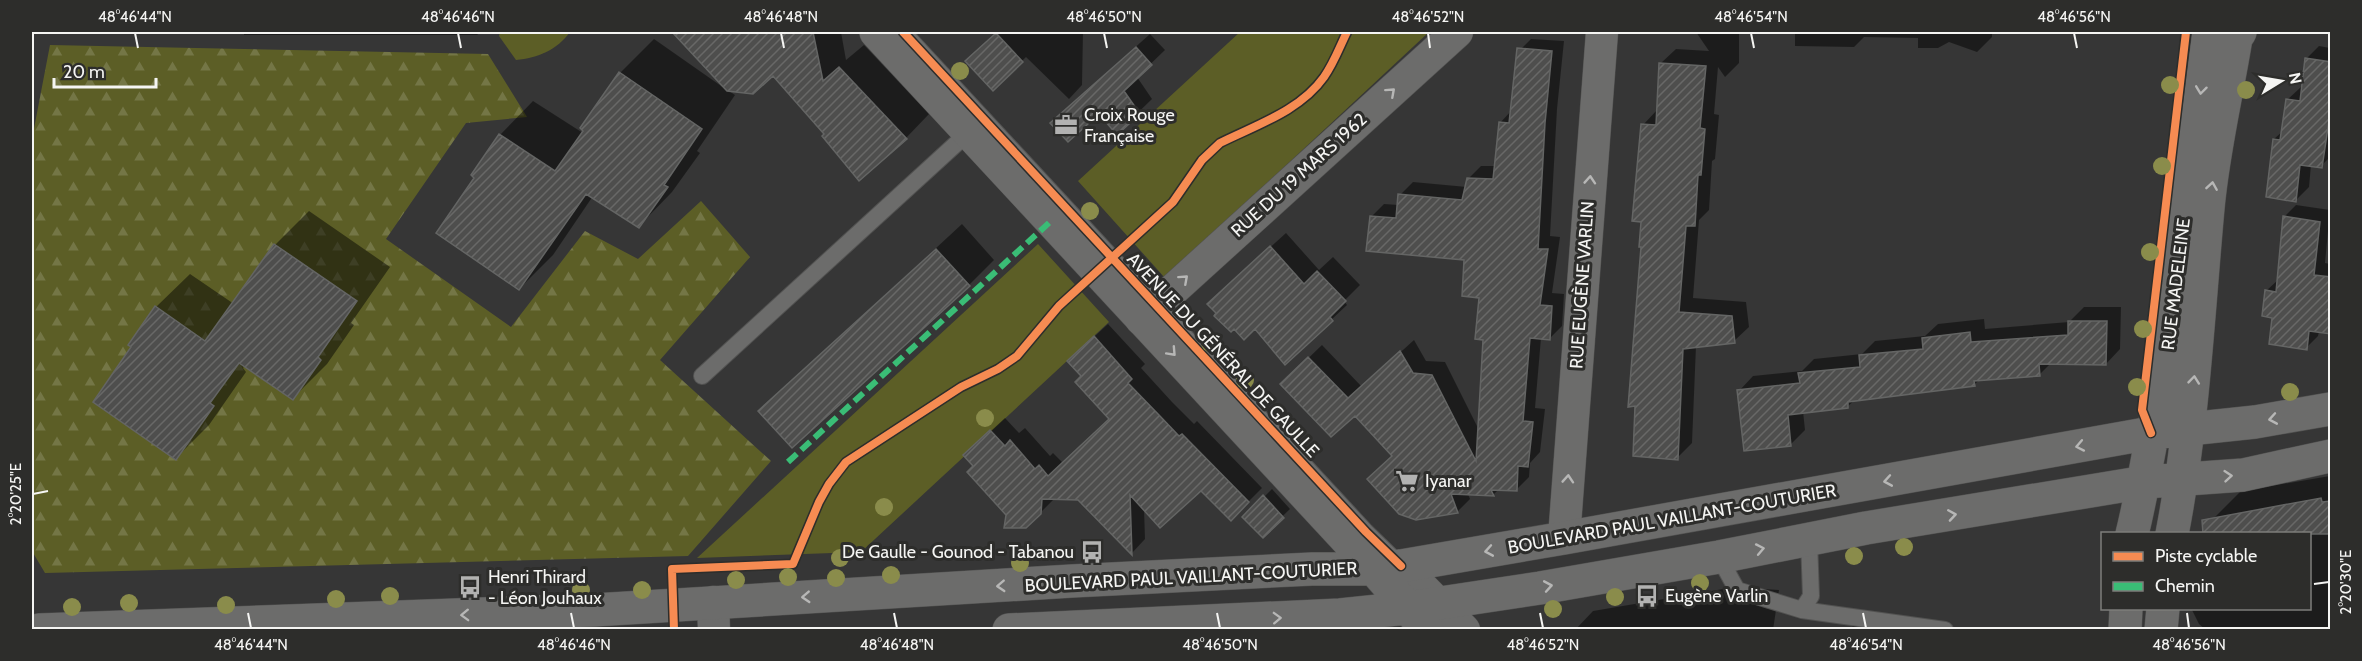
<svg xmlns="http://www.w3.org/2000/svg" width="2362" height="661" font-family="Cabin,sans-serif">
<defs>
<pattern id="forest-firs" width="22" height="20" patternUnits="userSpaceOnUse" patternTransform="scale(1.5)"><rect width="22" height="20" fill="#5c5e26"/><path d="M5 1l3.5 6h-7zM16 11l3.5 6h-7z" fill="#747646"/></pattern>
<pattern id="building-hatch" width="6" height="6" patternUnits="userSpaceOnUse" patternTransform="scale(1.5)"><rect width="6" height="6" fill="#4e4e4d"/><path d="M-1 1l2-2M0 6l6-6M5 7l2-2" fill="none" stroke="#686867"/></pattern>
</defs>
<rect width="100%" height="100%" fill="#363636"/>
<path fill="#5c5e26" d="M500,32H570C557,50 538,58 516,60L499,36Z
M1240,32H1429L1165,278L1078,181Z
M1038,244L1109,322L861,552L697,558Z"/>
<path fill="url(#forest-firs)" d="M50,45L488,54L527,117L466,123L386,239L511,327L585,231L638,259L701,201L750,257L660,360L771,461L688,556L45,573L32,551V139Z"/>
<path fill="#0007" d="M244,32H481L477,35H244Z
M674,32H841L846,60L864,45L929,114L906,138L826,133L773,74L726,89L735,95L697,151L700,153L672,192L639,226L593,196L553,255L519,289L476,177L500,135L533,101L583,133L620,73L654,39L724,88Z
M999,32H1083L1082,85L1069,99L1026,57L993,89L982,47Z
M1696,32H1739V63L1725,77L1718,67L1714,114L1719,115L1715,159L1712,161L1709,210L1699,220L1693,298L1746,302L1749,327L1734,341L1696,346L1692,443L1677,458L1640,292L1643,125L1657,110L1661,63L1676,49L1709,51Z
M1795,32H1992V37L1977,52L1949,42L1938,48H1918V38L1864,37L1854,47L1795,46Z
M1150,34L1165,50L1137,77L1152,99L1118,132L1099,112L1065,110Z
M1531,39L1564,41L1557,109L1550,236L1560,237L1552,293L1564,294L1562,326L1549,339L1541,338L1535,408L1545,409L1540,452L1530,463L1529,477L1516,490L1499,489L1493,495L1468,494L1470,499L1457,512L1393,455L1355,414L1295,371L1322,345L1362,387L1414,340L1426,361L1445,362L1479,430L1484,339L1481,296L1466,259L1371,217L1384,204L1399,205L1400,195L1413,182L1467,187L1468,179L1481,166H1496L1500,123L1511,111L1518,52Z
M2319,46L2330,48V157L2321,166L2311,165L2309,187L2296,200L2274,139L2283,131L2287,100L2301,87H2303L2306,59Z
M2296,205L2330,210L2325,263L2330,264V332L2319,331L2318,336L2306,348L2274,317L2266,291L2279,279L2284,217Z
M309,211L390,267L351,323L354,325L327,364L293,398L245,365L243,368L246,372L209,425L176,458L133,347L156,307L190,274L234,304L275,245Z
M962,224L994,260L969,285L760,411Z
M1286,233L1319,270L1333,257L1360,285L1344,301L1347,305L1285,363L1224,289Z
M2084,307H2121L2120,349L2106,364L2051,363L2040,374L1980,379L1974,385L1855,400L1847,407L1803,411L1805,430L1790,445L1739,391L1753,376L1802,371L1814,359L1862,354L1875,341L1925,336L1938,324L1984,319L1985,329L2069,322Z
M1108,324L1145,364L1141,368L1172,402L1194,424L1197,421L1262,488L1231,519L1201,489L1144,508L1145,539L1132,553L1078,499H1054L1040,513L1007,514L975,466L979,442L1005,418L1019,433L1025,428L1050,456L1053,453L1063,463L1111,419L1083,376L1082,348Z
M2330,476V630H2206L2199,624L2191,608H2310V534H2202L2203,529L2241,491Z
M1272,489L1290,509L1263,535L1244,517Z
M1735,587L1779,590L1773,630H1575L1593,611Z
M1857,622L1881,625V630H1849Z"/>
<path fill="url(#building-hatch)" stroke="#646564" stroke-width="1.5" d="M672,32H813L823,81L839,67L907,139L859,181L822,136L824,134L773,76L753,94L727,91Z
M996,33L1023,62L993,91L965,61Z
M1136,47L1152,65L1124,91L1140,114L1117,135L1099,114L1068,142L1050,123Z
M1517,48L1552,51L1545,123L1538,249H1548L1540,305L1552,306L1550,340L1530,338L1523,421L1533,422L1528,467L1518,466L1517,491L1491,490L1494,496L1451,494L1458,513L1416,520L1399,514L1367,479L1392,456L1355,416L1331,437L1280,384L1308,357L1348,398L1400,351L1413,373L1432,375L1476,461L1483,340L1475,339L1479,298L1462,296L1464,260L1366,251L1370,216L1396,218L1398,194L1462,200L1467,178L1493,179L1499,122L1509,123Z
M2305,58L2331,62V107L2322,168L2300,165L2296,202L2266,197L2273,139L2280,140L2286,99L2300,101Z
M1659,63L1706,66L1700,128L1705,129L1701,175H1698L1695,226H1686L1679,312L1732,316L1735,343L1683,349L1678,460L1633,456L1635,406L1628,407L1641,247H1639L1641,222L1632,221L1641,124L1656,125Z
M619,72L702,129L664,185L668,187L639,228L586,194L519,290L436,233L474,178L471,175L499,134L555,171L583,131L580,128Z
M2283,216L2320,222L2314,275L2331,277V334L2309,331L2307,350L2269,344L2272,318L2262,316L2265,290L2276,292Z
M274,244L357,301L318,357L321,360L293,400L239,363L210,403L214,406L176,460L93,402L131,347L128,345L155,306L205,341Z
M1270,246L1304,284L1317,271L1346,301L1330,317L1333,321L1285,365L1255,329L1244,340L1234,329L1231,332L1214,316L1216,313L1207,304Z
M936,249L970,286L792,448L758,411Z
M2068,321H2107L2106,365L2039,364L2040,376L1974,381L1975,386L1848,402V408L1788,415L1791,446L1744,451L1737,390L1800,383L1798,373L1860,367L1859,355L1923,349L1922,338L1970,332L1971,342L2068,335Z
M1094,336L1132,379L1128,383L1159,415L1179,436L1182,434L1249,502L1231,521L1201,491L1160,528L1130,495L1132,555L1078,500L1042,499L1041,514L1026,528H1004L1006,515L967,472L973,466L963,455L990,430L1005,446L1010,440L1035,469L1039,465L1048,476L1109,419L1075,382L1081,376L1067,361Z
M1263,495L1284,518L1263,538L1242,517Z
M2321,498L2322,502L2331,501V534H2203L2202,520Z"/>
<g fill="none" stroke-linecap="round" stroke-linejoin="round">
<g stroke="#525251" stroke-width="18">
<path id="lane" d="M903,32L1366,532L1400,565
M702,376L969,132
M1719,557L1737,590L1802,610L1945,630
M1802,610L1811,596L1809,540"/>
</g>
<g stroke="#525251" stroke-width="33">
<path id="street" d="M1141,319L1457,32
M1564,538L1602,32
M1401,566L1464,630
M713,602L714,630"/>
</g>
<g stroke="#525251" stroke-width="34">
<path id="secondary" d="M876,32L1374,569L1427,630
M2132,534C2144,486 2150,438 2162,391L2209,32
M2172,534C2193,426 2198,317 2208,208C2213,151 2227,94 2236,38L2240,32
M39,630L594,610L1072,581L1312,569H1374L1401,566L1564,538L2151,433L2255,422L2330,409
M1009,630L1340,615L1407,608L1540,588L1719,557L1866,528L2145,482L2243,475L2330,456
M2125,630L2126,608
M2161,630L2163,608"/>
</g>
<use href="#lane" stroke="#6c6c6b" stroke-width="16"/>
<use href="#street" stroke="#6c6c6b" stroke-width="32"/>
<use href="#secondary" stroke="#6c6c6b" stroke-width="33"/>
<path stroke="#3abd76" stroke-width="6" stroke-dasharray="12 6" stroke-linecap="butt" d="M788,462L1051,221"/>
<g stroke="#2d2d2b" stroke-width="11">
<path id="cycleway" d="M903,32L1366,532L1401,566
M2151,433L2142,410L2186,32
M674,630L672,569L793,564L819,502L829,484L846,462L961,387L998,369L1017,356L1059,306L1173,202L1202,160L1220,143C1256,125 1300,111 1324,77C1334,63 1340,46 1347,32"/>
</g>
<use href="#cycleway" stroke="#f68b52" stroke-width="8"/>
</g>
<g fill="#8a8c4b">
<circle cx="960" cy="71" r="9"/>
<circle cx="2170" cy="85" r="9"/>
<circle cx="2246" cy="90" r="9"/>
<circle cx="2162" cy="166" r="9"/>
<circle cx="1090" cy="211" r="9"/>
<circle cx="2150" cy="252" r="9"/>
<circle cx="2143" cy="329" r="9"/>
<circle cx="1210" cy="343" r="9"/>
<circle cx="1245" cy="380" r="9"/>
<circle cx="2137" cy="387" r="9"/>
<circle cx="2290" cy="392" r="9"/>
<circle cx="985" cy="418" r="9"/>
<circle cx="884" cy="507" r="9"/>
<circle cx="1904" cy="547" r="9"/>
<circle cx="1854" cy="556" r="9"/>
<circle cx="840" cy="558" r="9"/>
<circle cx="1020" cy="563" r="9"/>
<circle cx="891" cy="575" r="9"/>
<circle cx="788" cy="577" r="9"/>
<circle cx="836" cy="578" r="9"/>
<circle cx="736" cy="580" r="9"/>
<circle cx="1700" cy="583" r="9"/>
<circle cx="581" cy="590" r="9"/>
<circle cx="642" cy="590" r="9"/>
<circle cx="390" cy="596" r="9"/>
<circle cx="1615" cy="597" r="9"/>
<circle cx="336" cy="599" r="9"/>
<circle cx="129" cy="603" r="9"/>
<circle cx="226" cy="605" r="9"/>
<circle cx="72" cy="607" r="9"/>
<circle cx="1553" cy="609" r="9"/>
</g>
<defs><path id="oneway-chevron" d="M-2-3.5L2.5 0L-2 3.5" fill="none" stroke-width="1.6" stroke-linecap="round" stroke-linejoin="round" transform="scale(1.5)"/></defs>
<g stroke="#b7b7b6">
<use href="#oneway-chevron" transform="translate(2201 90) rotate(97)"/>
<use href="#oneway-chevron" transform="translate(1391 92) rotate(-42)"/>
<use href="#oneway-chevron" transform="translate(1590 180) rotate(-86)"/>
<use href="#oneway-chevron" transform="translate(2212 186) rotate(-81)"/>
<use href="#oneway-chevron" transform="translate(1184 279) rotate(-42)"/>
<use href="#oneway-chevron" transform="translate(1172 352) rotate(47)"/>
<use href="#oneway-chevron" transform="translate(2194 380) rotate(-84)"/>
<use href="#oneway-chevron" transform="translate(2273 419) rotate(170)"/>
<use href="#oneway-chevron" transform="translate(2080 446) rotate(169)"/>
<use href="#oneway-chevron" transform="translate(2228 476) rotate(-5)"/>
<use href="#oneway-chevron" transform="translate(1568 479) rotate(-86)"/>
<use href="#oneway-chevron" transform="translate(1888 481) rotate(170)"/>
<use href="#oneway-chevron" transform="translate(1952 515) rotate(-9)"/>
<use href="#oneway-chevron" transform="translate(1760 549) rotate(-11)"/>
<use href="#oneway-chevron" transform="translate(1489 551) rotate(170)"/>
<use href="#oneway-chevron" transform="translate(1001 586) rotate(177)"/>
<use href="#oneway-chevron" transform="translate(1548 586) rotate(-10)"/>
<use href="#oneway-chevron" transform="translate(806 597) rotate(177)"/>
<use href="#oneway-chevron" transform="translate(465 615) rotate(178)"/>
<use href="#oneway-chevron" transform="translate(1277 618) rotate(-2)"/>
</g>
<path fill="none" stroke="#f5f5f3" stroke-width="2" d="M135,33L138,48M458,33L461,48M781,33L784,48M1104,33L1107,48M1428,33L1430,48M1751,33L1754,48M2074,33L2077,48M33,494L48,491M2314,584L2329,582M248,613L251,628M571,613L574,628M894,613L897,628M1217,613L1220,628M1540,613L1543,628M1863,613L1866,628M2187,613L2189,628"/>
<defs>
<g id="office-bare" transform="scale(1.8)"><path d="M-6-3h4V-5.5h4V-3h4V5H-6ZM-1-4.5V-3h2v-1.5ZM-6 0V1H6V0Z" fill="#b2b2b1" stroke="#2d2d2b" stroke-width="2.5" paint-order="stroke"/></g>
<g id="supermarket-bare" transform="scale(1.8)"><path d="M-6-5.5h2.5l.6 2H6L4.5 2H-2.5L-4.4-4H-6ZM-1.5 3.2a1.3 1.3 0 1 0 .1 0ZM3 3.2a1.3 1.3 0 1 0 .1 0Z" fill="#b2b2b1" stroke="#2d2d2b" stroke-width="2.5" paint-order="stroke"/></g>
<g id="bus-bare" transform="scale(1.8)"><path d="M-5-6H5V4H4V6H2V4H-2V6H-4V4H-5ZM-3.5-4V0h7V-4ZM-3.5 1.2v1.5H-2V1.2ZM2 1.2v1.5H3.5V1.2Z" fill="#b2b2b1" stroke="#2d2d2b" stroke-width="2.5" paint-order="stroke"/></g>
</defs>
<g fill-rule="evenodd">
<use href="#office-bare" x="1066" y="125"/>
<use href="#supermarket-bare" x="1407" y="481"/>
<use href="#bus-bare" x="1092" y="552"/>
<use href="#bus-bare" x="470" y="587"/>
<use href="#bus-bare" x="1647" y="596"/>
</g>
<g text-anchor="middle" dominant-baseline="central" stroke-width="6" stroke-linejoin="round" paint-order="stroke">
<g font-size="18" fill="#f5f5f3" stroke="#2d2d2b" text-anchor="start">
<text x="1084" y="115">Croix Rouge<tspan x="1084" dy="21">Française</tspan></text>
<text x="1425" y="481">Iyanar</text>
<text x="1074" y="552" text-anchor="end">De Gaulle - Gounod - Tabanou</text>
<text x="488" y="577">Henri Thirard<tspan x="488" dy="21">- Léon Jouhaux</tspan></text>
<text x="1665" y="596">Eugène Varlin</text>
</g>
<g font-size="18" fill="#f5f5f3" stroke="#2d2d2b">
<text transform="translate(1299 175) rotate(-42)">RUE DU 19 MARS 1962</text>
<text transform="translate(2176 284) rotate(-83)">RUE MADELEINE</text>
<text transform="translate(1582 285) rotate(-86)">RUE EUGÈNE VARLIN</text>
<text transform="translate(1223 355) rotate(47)">AVENUE DU GÉNÉRAL DE GAULLE</text>
<text transform="translate(1672 519) rotate(-10)">BOULEVARD PAUL VAILLANT-COUTURIER</text>
<text transform="translate(1191 577) rotate(-3)">BOULEVARD PAUL VAILLANT-COUTURIER</text>
</g>
</g>
<rect width="2362" height="661" fill="none" stroke="#2d2d2b" stroke-width="66"/>
<rect x="2101" y="532" width="210" height="78" fill="#2d2d2b" stroke="#7d7d7b" stroke-width="1.5"/>
<rect x="2113" y="552" width="30" height="9" fill="#f68b52" stroke="#7d7d7b" stroke-width="1.5"/>
<text x="2155" y="562" font-size="18" fill="#f5f5f3">Piste cyclable</text>
<rect x="2113" y="582" width="30" height="9" fill="#3abd76" stroke="#7d7d7b" stroke-width="1.5"/>
<text x="2155" y="592" font-size="18" fill="#f5f5f3">Chemin</text>
<g transform="translate(2281 81) rotate(79)" stroke="#2d2d2b" stroke-width="4.5" paint-order="stroke">
<path d="M0-4.5L10 22L0 15L-10 22Z" fill="#f5f5f3"/>
<text y="-9" font-size="16" font-weight="bold" text-anchor="middle" fill="#f5f5f3">N</text>
</g>
<path d="M54 78v9h102v-9" fill="none" stroke="#f5f5f3" stroke-width="3"/>
<text x="63" y="78" font-size="18" fill="#f5f5f3" stroke="#2d2d2b" stroke-width="4.5" paint-order="stroke">20 m</text>
<rect x="33" y="33" width="2296" height="595" fill="none" stroke="#f5f5f3" stroke-width="2"/>
<g font-size="15" text-anchor="middle" fill="#f5f5f3">
<text x="135" y="22">48°46'44"N</text>
<text x="458" y="22">48°46'46"N</text>
<text x="781" y="22">48°46'48"N</text>
<text x="1104" y="22">48°46'50"N</text>
<text x="1428" y="22">48°46'52"N</text>
<text x="1751" y="22">48°46'54"N</text>
<text x="2074" y="22">48°46'56"N</text>
<text transform="translate(16 494) rotate(-90)" y="5">2°20'25"E</text>
<text transform="translate(2346 582) rotate(-90)" y="5">2°20'30"E</text>
<text x="251" y="650">48°46'44"N</text>
<text x="574" y="650">48°46'46"N</text>
<text x="897" y="650">48°46'48"N</text>
<text x="1220" y="650">48°46'50"N</text>
<text x="1543" y="650">48°46'52"N</text>
<text x="1866" y="650">48°46'54"N</text>
<text x="2189" y="650">48°46'56"N</text>
</g>
</svg>
